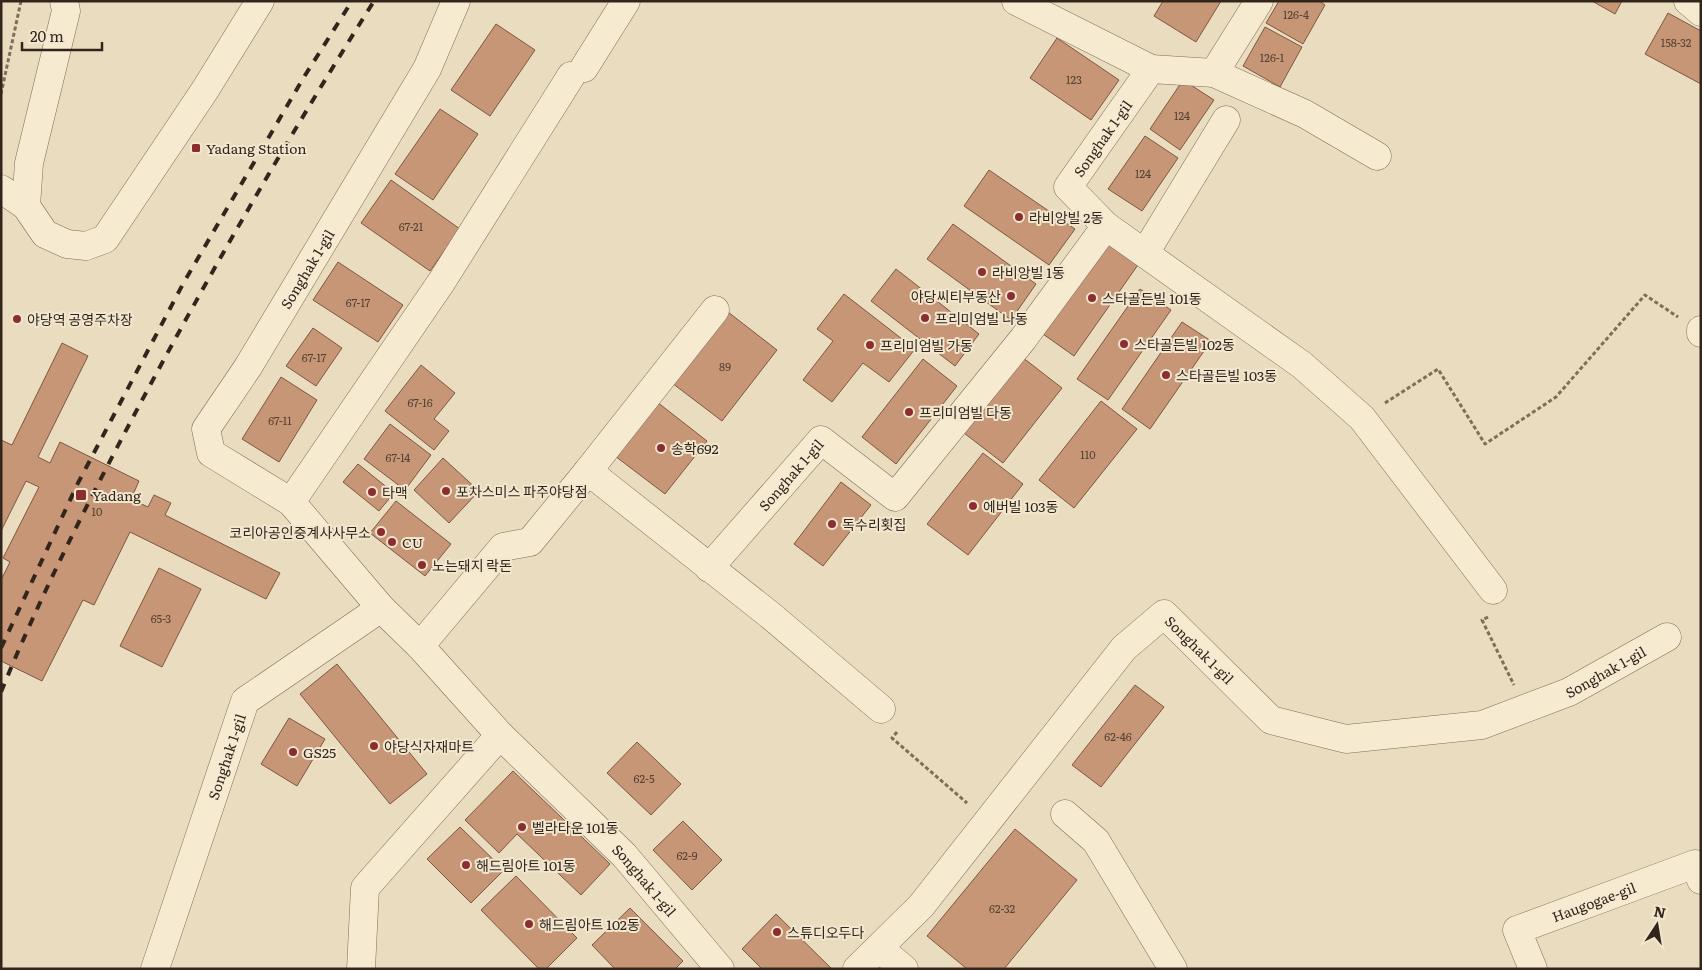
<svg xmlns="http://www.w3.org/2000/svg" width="1702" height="970" font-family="Literata,'Noto Sans KR',serif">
<rect width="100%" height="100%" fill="#eadcbf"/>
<path fill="#c69677" stroke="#7e5740" d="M1163,1H1221L1196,42L1154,16Z
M1279,1H1319L1325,5L1303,44L1266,23Z
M1592,1H1622L1615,14Z
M1668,13L1701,31V84L1645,54Z
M496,24L535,50L490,116L451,90Z
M1265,27L1302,47L1280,87L1243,66Z
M1057,38L1119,80L1091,120L1030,78Z
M1183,80L1214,100L1180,150L1150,129Z
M440,109L478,134L433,200L395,174Z
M1145,136L1178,158L1142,211L1108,189Z
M989,170L1075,229L1049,265L964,206Z
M391,180L460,229L430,271L361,223Z
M953,224L1036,284L1011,320L927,259Z
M1109,240L1140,262L1074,356L1043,334Z
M338,262L403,305L378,342L313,300Z
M896,269L979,334L955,366L871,301Z
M1140,289L1171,310L1108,400L1077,379Z
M844,294L915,349L889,382L863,363L832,402L803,380L833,341L817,329Z
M728,312L777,350L722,421L672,383Z
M1182,322L1211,341L1150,429L1122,409Z
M313,328L342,348L316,386L286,366Z
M62,343L88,356L38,457L50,463L60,442L139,481L131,499L148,507L154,495L171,503L165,515L280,573L266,599L130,532L94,605L83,600L42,681L1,661V580L10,562L3,558L39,487L26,481L1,531V440L12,445Z
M1022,357L1062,388L1003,463L964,433Z
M923,359L957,386L896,464L862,437Z
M421,365L455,393L434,419L449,431L434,450L385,411Z
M281,377L317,400L279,462L242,439Z
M1101,401L1137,429L1074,508L1039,480Z
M657,402L707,441L665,494L615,456Z
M390,424L431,455L405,490L364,459Z
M983,453L1023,484L968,555L927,524Z
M443,458L479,491L449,523L414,490Z
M358,464L394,493L379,511L343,482Z
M841,482L871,505L823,566L794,544Z
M396,501L451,544L425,576L370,533Z
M159,568L201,589L162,667L120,646Z
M337,664L427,774L390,804L300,694Z
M1135,685L1164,707L1101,787L1072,765Z
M289,718L325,739L297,786L261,764Z
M637,742L681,784L651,815L607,773Z
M513,771L610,864L581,895L517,834L499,853L465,820Z
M683,821L722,860L692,890L653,850Z
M460,827L504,870L471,903L427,859Z
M1015,829L1077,880L1004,969H967L927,936Z
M516,876L577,938L546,969H539L481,910Z
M630,908L683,961L675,969H615L592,945Z
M776,914L832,969H762L742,949Z"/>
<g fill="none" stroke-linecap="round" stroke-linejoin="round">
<g stroke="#816d59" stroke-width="29">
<g id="minor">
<path d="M64,1L66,11L29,163L26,206L45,234L67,244L86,246L105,239L205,90L260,1"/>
<path d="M1016,1L1151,69"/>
<path d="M1688,1L1701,12"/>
<path d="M584,68L626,1"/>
<path d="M1214,73L1305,114L1377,156"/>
<path d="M1,189L26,206"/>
<path d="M1106,226L1302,365L1362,418L1493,590"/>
<path d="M1145,253L1226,120"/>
<path d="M1701,330V333"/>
<path d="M588,471L715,310"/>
<path d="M291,502L442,281L571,76"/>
<path id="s1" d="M709,568L821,440L895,497L1023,339L1106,226L1068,187L1151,69L1214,73L1259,1"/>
<path d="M420,646L503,547L530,542L588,471L770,615L881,709"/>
<path id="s2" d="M500,735L624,855L720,969"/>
<path d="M1065,814L1096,841L1173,969"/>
<path d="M879,948L904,969"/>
<path id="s3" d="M155,969L245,701L381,608"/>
<path id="s4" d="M361,969L365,888L500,735L420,646L381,608L291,502L211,453L206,429L248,367L427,69L456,1"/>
<path id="s5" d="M857,969L921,906L1124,648L1164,614L1271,720L1346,739L1482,725L1569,692L1667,637"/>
<path id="s6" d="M1533,969L1517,930L1695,864L1701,880"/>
</g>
</g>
<path stroke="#816d59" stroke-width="3" stroke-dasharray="4 2.5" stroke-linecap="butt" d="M1,94L21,1
M1385,403L1438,369L1485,444L1556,397L1645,295L1678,317
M1488,617L1482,620L1514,685
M897,732L892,738L967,803"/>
<use href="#minor" stroke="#f6ead1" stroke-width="28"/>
<path stroke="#32261c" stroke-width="4" stroke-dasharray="9 9" stroke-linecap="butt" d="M1,648L78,483L184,282L304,77L352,1
M1,692C41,594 90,498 140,404C213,267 291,133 374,1"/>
</g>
<g fill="#8c2d30" stroke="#f2e7ce" stroke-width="2">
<rect x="191" y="143" width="10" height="10" rx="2.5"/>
<circle cx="1019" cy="217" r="5"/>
<circle cx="982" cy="272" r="5"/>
<circle cx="1011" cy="296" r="5"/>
<circle cx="1092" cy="298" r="5"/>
<circle cx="925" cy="318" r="5"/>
<circle cx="17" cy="319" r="5"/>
<circle cx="1124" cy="344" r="5"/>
<circle cx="870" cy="345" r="5"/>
<circle cx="1166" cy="375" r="5"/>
<circle cx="909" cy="412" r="5"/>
<circle cx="661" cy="448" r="5"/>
<circle cx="446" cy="491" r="5"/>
<circle cx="372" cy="492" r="5"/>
<rect x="75" y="489" width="12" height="12" rx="2.5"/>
<circle cx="973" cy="506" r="5"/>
<circle cx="832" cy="524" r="5"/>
<circle cx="381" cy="532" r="5"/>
<circle cx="392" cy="542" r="5"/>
<circle cx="422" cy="565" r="5"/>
<circle cx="374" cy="746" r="5"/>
<circle cx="293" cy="752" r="5"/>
<circle cx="522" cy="827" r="5"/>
<circle cx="466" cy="865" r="5"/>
<circle cx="529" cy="924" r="5"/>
<circle cx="777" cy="932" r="5"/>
</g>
<g text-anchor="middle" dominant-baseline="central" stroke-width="4" stroke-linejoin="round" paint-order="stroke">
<g font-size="11" fill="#574233">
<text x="1296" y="14">126-4</text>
<text x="1676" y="42">158-32</text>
<text x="1272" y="57">126-1</text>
<text x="1074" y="79">123</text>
<text x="1182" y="115">124</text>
<text x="1143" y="173">124</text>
<text x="411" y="226">67-21</text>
<text x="358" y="302">67-17</text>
<text x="314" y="357">67-17</text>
<text x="725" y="366">89</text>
<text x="420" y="402">67-16</text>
<text x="280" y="420">67-11</text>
<text x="1088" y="454">110</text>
<text x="398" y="457">67-14</text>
<text x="97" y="511">10</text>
<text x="161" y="618">65-3</text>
<text x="1118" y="736">62-46</text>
<text x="644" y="778">62-5</text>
<text x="687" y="855">62-9</text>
<text x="1002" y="908">62-32</text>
</g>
<g font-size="14" fill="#32261c" stroke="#f2e7ce">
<text stroke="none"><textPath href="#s1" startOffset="721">Songhak 1-gil</textPath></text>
<text stroke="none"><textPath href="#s4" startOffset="906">Songhak 1-gil</textPath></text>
<text stroke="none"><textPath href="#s1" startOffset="124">Songhak 1-gil</textPath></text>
<text stroke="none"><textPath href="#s5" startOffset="521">Songhak 1-gil</textPath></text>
<text stroke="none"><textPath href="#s5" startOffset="970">Songhak 1-gil</textPath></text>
<text stroke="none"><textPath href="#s3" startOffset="224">Songhak 1-gil</textPath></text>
<text stroke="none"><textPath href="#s2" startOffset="205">Songhak 1-gil</textPath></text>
<text stroke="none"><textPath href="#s6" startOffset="124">Haugogae-gil</textPath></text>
</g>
<g font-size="14" fill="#32261c" stroke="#f2e7ce" text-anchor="start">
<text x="206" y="148">Yadang Station</text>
<text x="1029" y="217">라비앙빌 2동</text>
<text x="992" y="272">라비앙빌 1동</text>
<text x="1001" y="296" text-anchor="end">야당씨티부동산</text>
<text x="1102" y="298">스타골든빌 101동</text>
<text x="935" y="318">프리미엄빌 나동</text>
<text x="27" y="319">야당역 공영주차장</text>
<text x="1134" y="344">스타골든빌 102동</text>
<text x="880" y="345">프리미엄빌 가동</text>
<text x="1176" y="375">스타골든빌 103동</text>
<text x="919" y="412">프리미엄빌 다동</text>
<text x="671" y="448">송학692</text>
<text x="456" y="491">포차스미스 파주야당점</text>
<text x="382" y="492">타맥</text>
<text x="92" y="495">Yadang</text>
<text x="983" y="506">에버빌 103동</text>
<text x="842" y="524">독수리횟집</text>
<text x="371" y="532" text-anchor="end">코리아공인중계사사무소</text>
<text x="402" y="542">CU</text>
<text x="432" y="565">노는돼지 락돈</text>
<text x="384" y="746">야당식자재마트</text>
<text x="303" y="752">GS25</text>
<text x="532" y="827">벨라타운 101동</text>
<text x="476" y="865">해드림아트 101동</text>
<text x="539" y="924">해드림아트 102동</text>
<text x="787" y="932">스튜디오두다</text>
</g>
</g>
<rect width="1702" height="970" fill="none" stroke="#32261c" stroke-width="5"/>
<g transform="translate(1657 925) rotate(12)" stroke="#f2e7ce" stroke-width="4" paint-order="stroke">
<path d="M0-4L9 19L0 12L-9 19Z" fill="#32261c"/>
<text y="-8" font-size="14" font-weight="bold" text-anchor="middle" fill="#32261c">N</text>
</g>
<path d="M22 42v8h80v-8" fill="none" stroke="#32261c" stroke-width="2.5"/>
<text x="30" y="42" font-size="15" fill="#32261c" stroke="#f2e7ce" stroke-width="4" paint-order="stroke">20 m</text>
</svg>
